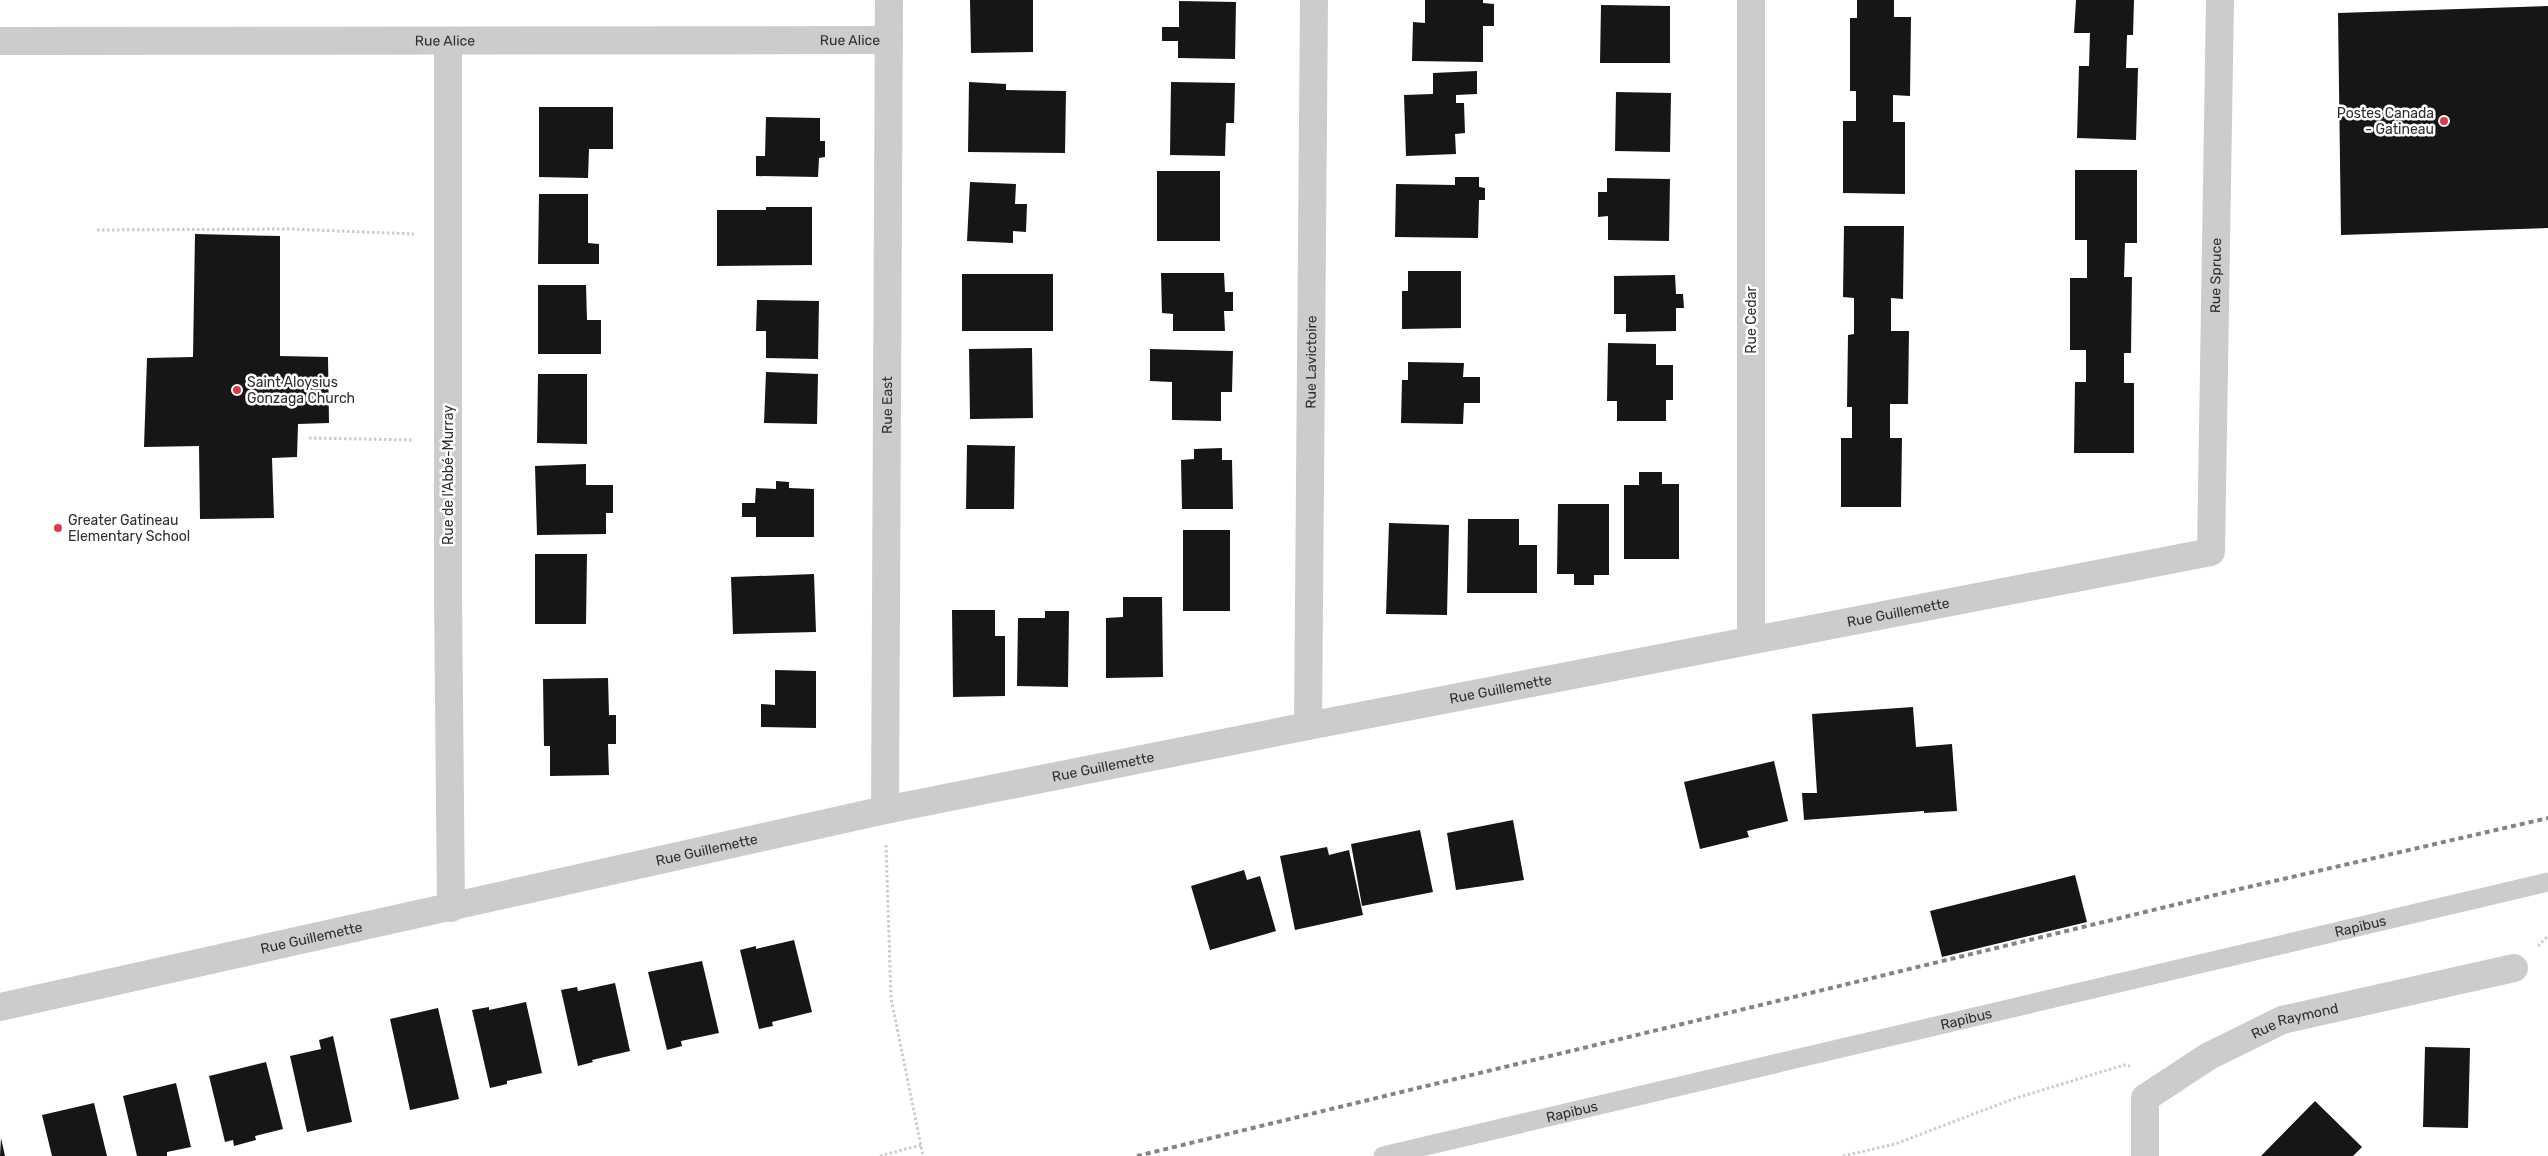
<svg xmlns="http://www.w3.org/2000/svg" width="2548" height="1156" font-family="Rubik,sans-serif">
<rect width="100%" height="100%" fill="#fff"/>
<path fill="#161616" d="M970,0H1033V52L971,53Z
M1425,0H1483V3L1494,4V26H1483V62L1412,61L1413,22L1425,23Z
M1857,0H1894V17H1911L1910,96L1893,95V122H1905V194L1843,193V121H1856V91H1850V18H1857Z
M2076,0H2134L2133,35H2127L2126,68H2138L2136,140L2077,138L2079,66H2089L2090,33H2074Z
M1179,1L1236,2L1235,59L1178,58V41H1162V27H1179Z
M1601,5L1670,6V63H1600Z
M2548,6V228L2341,235L2338,13Z
M1477,71V94L1456,95V103H1464L1465,133L1455,134L1456,154L1406,156L1404,95L1433,94V73Z
M969,82L1006,84V90L1066,91L1065,153L968,152Z
M1171,82L1235,83L1234,123H1226L1225,156L1170,155Z
M1616,92L1671,93L1670,152L1615,151Z
M539,107H613V149H589L588,178L539,177Z
M766,117L820,118V141H825V157L819,158L818,177L756,176V156H765Z
M2075,170H2137V243H2125L2124,277H2132L2131,353H2124V383H2134V453H2074L2075,382H2086V350H2070V278H2087V240H2075Z
M1157,171H1220V241H1157Z
M1455,177H1479V187L1485,188V200H1479L1478,238L1395,237L1396,184L1455,185Z
M1607,178L1670,179L1669,241L1608,240V216L1598,217V192H1607Z
M970,182L1016,184L1015,204H1027L1026,232L1013,231V243L967,241Z
M539,194H588V243L599,244V264H538Z
M766,207H812V265L717,266V210H766Z
M1844,226H1904L1903,299L1891,298V331H1909L1908,404H1890V438H1902L1901,507H1841V438H1852V407H1847L1848,335L1854,334V298L1843,297Z
M195,234L280,236V356L328,357L329,423L298,424L297,457L272,458L274,518L200,519L199,446L144,447L147,358L193,357Z
M1408,271H1461V328L1402,329V291H1408Z
M1161,273H1224L1225,292H1233V311H1224L1225,331H1173V314L1162,313Z
M962,274H1053V331H962Z
M1675,275L1676,294H1683L1684,308H1676V331L1626,332V314H1614V276Z
M538,285H586L587,320H601V354H538Z
M757,300L819,301L818,359L766,358V331H756Z
M1608,343L1656,344V365H1673V400H1666V421H1617V401H1607Z
M1032,348L1033,418L970,419L969,349Z
M1150,349L1233,351L1232,392H1221V421L1172,420V382L1150,381Z
M1408,362L1464,363L1463,377H1480V403H1464L1463,424L1401,423L1402,380H1408Z
M766,372L818,374L817,424L764,423Z
M538,374H587V444L537,443Z
M967,445L1015,446L1014,509H966Z
M1222,448V460H1232L1233,509H1182L1181,460L1194,459V449Z
M586,464V485H613V513H606V534L537,535L535,466Z
M1639,472H1662V484H1679V559H1624V485H1639Z
M776,481L789,482V488L814,489V537H756V517H742V503H755L756,488L776,489Z
M1558,504H1609V575H1594V585H1574V574H1557Z
M1468,519H1519V545H1537V593H1467Z
M1389,523L1449,525L1447,615L1386,614Z
M1183,530H1230V611H1183Z
M535,554H587L586,624H535Z
M814,574L816,632L733,634L731,577Z
M1123,597H1162L1163,677L1106,678V618L1123,617Z
M952,610H995V636H1005V696L953,697Z
M1045,611H1069L1068,687L1017,686L1018,618H1045Z
M775,670L816,671V728L761,727V704L775,705Z
M608,678L609,715H616V744H608L609,775L550,776V746H544L543,679Z
M1913,707L1916,747L1952,744L1957,811L1924,813V811L1804,820L1802,793H1817L1812,714Z
M1774,761L1788,821L1747,831L1749,837L1700,849L1684,782Z
M1513,820L1524,880L1456,890L1447,833Z
M1420,830L1433,892L1362,906L1351,844Z
M1327,847L1329,855L1349,850L1363,915L1295,930L1280,856Z
M1244,870L1247,880L1260,876L1276,931L1210,950L1191,886Z
M2075,875L2087,922L1942,957L1930,911Z
M794,940L812,1012L772,1022L773,1026L759,1029L740,950L756,946V949Z
M702,961L719,1033L681,1041L682,1046L667,1050L648,972Z
M615,983L630,1051L592,1060L593,1062L578,1066L561,990L577,987L578,991Z
M526,1002L542,1073L507,1081V1084L490,1088L472,1010L489,1007V1010Z
M438,1008L459,1099L410,1110L390,1019Z
M333,1036L352,1122L307,1132L290,1056L321,1049L319,1040Z
M2425,1047L2470,1048L2468,1128L2423,1127Z
M266,1062L283,1129L255,1136L256,1140L234,1146L233,1140L225,1142L209,1076Z
M176,1083L191,1147L167,1152V1156H137L123,1096Z
M2315,1101L2362,1147L2353,1156H2261Z
M94,1103L107,1156H52L42,1115Z
M1,1138L5,1156H0Z"/>
<g fill="none" stroke-linecap="round" stroke-linejoin="round">
<path stroke="#ccc" stroke-width="3" stroke-dasharray="2.5 2.5" stroke-linecap="butt" d="M97,230L289,229L414,234
M309,438L413,440
M886,845L891,998L923,1156
M2538,946L2548,936
M880,1156L921,1145
M1843,1156L1895,1144L2013,1099L2124,1065L2130,1066"/>
<path stroke="#ccc" stroke-width="19" id="s1" d="M1383,1156L2548,882"/>
<g stroke="#ccc" stroke-width="28">
<path id="s2" d="M0,41L889,40"/>
<path d="M448,41V595L451,908"/>
<path d="M1751,640V0"/>
<path id="s3" d="M1308,726L1314,0"/>
<path id="s4" d="M885,810L889,0"/>
<path id="s5" d="M0,1007L885,810L1308,726L2211,552L2220,0"/>
<path id="s6" d="M2145,1156V1098L2209,1056L2282,1020L2514,968"/>
</g>
<path stroke="#848484" stroke-width="4" stroke-dasharray="5 4" stroke-linecap="butt" d="M1137,1156L2244,888L2548,818"/>
</g>
<g fill="#e1374a" stroke="#fff" stroke-width="2">
<circle cx="2444" cy="121" r="5"/>
<circle cx="237" cy="390" r="5"/>
<circle cx="58" cy="528" r="5"/>
</g>
<g text-anchor="middle" dominant-baseline="central" stroke-width="5" stroke-linejoin="round" paint-order="stroke">
<g font-size="14" fill="#2f2f2f" stroke="#fff">
<text stroke="none"><textPath href="#s2" startOffset="850">Rue Alice</textPath></text>
<text stroke="none"><textPath href="#s2" startOffset="445">Rue Alice</textPath></text>
<text stroke="none"><textPath href="#s5" startOffset="2534">Rue Spruce</textPath></text>
<text transform="translate(1751 320) rotate(-90)">Rue Cedar</text>
<text stroke="none"><textPath href="#s3" startOffset="364">Rue Lavictoire</textPath></text>
<text stroke="none"><textPath href="#s4" startOffset="405">Rue East</textPath></text>
<text transform="translate(448 475) rotate(-90)">Rue de l'Abbé-Murray</text>
<text stroke="none"><textPath href="#s5" startOffset="1939">Rue Guillemette</textPath></text>
<text stroke="none"><textPath href="#s5" startOffset="1534">Rue Guillemette</textPath></text>
<text stroke="none"><textPath href="#s5" startOffset="1129">Rue Guillemette</textPath></text>
<text stroke="none"><textPath href="#s5" startOffset="724">Rue Guillemette</textPath></text>
<text stroke="none"><textPath href="#s1" startOffset="1004">Rapibus</textPath></text>
<text stroke="none"><textPath href="#s5" startOffset="319">Rue Guillemette</textPath></text>
<text stroke="none"><textPath href="#s1" startOffset="599">Rapibus</textPath></text>
<text stroke="none"><textPath href="#s6" startOffset="228">Rue Raymond</textPath></text>
<text stroke="none"><textPath href="#s1" startOffset="194">Rapibus</textPath></text>
</g>
<g font-size="14" fill="#2f2f2f" stroke="#fff" text-anchor="start">
<text x="2434" y="113" text-anchor="end">Postes Canada<tspan x="2434" dy="16">- Gatineau</tspan></text>
<text x="247" y="382">Saint Aloysius<tspan x="247" dy="16">Gonzaga Church</tspan></text>
<text x="68" y="520">Greater Gatineau<tspan x="68" dy="16">Elementary School</tspan></text>
</g>
</g>
</svg>
